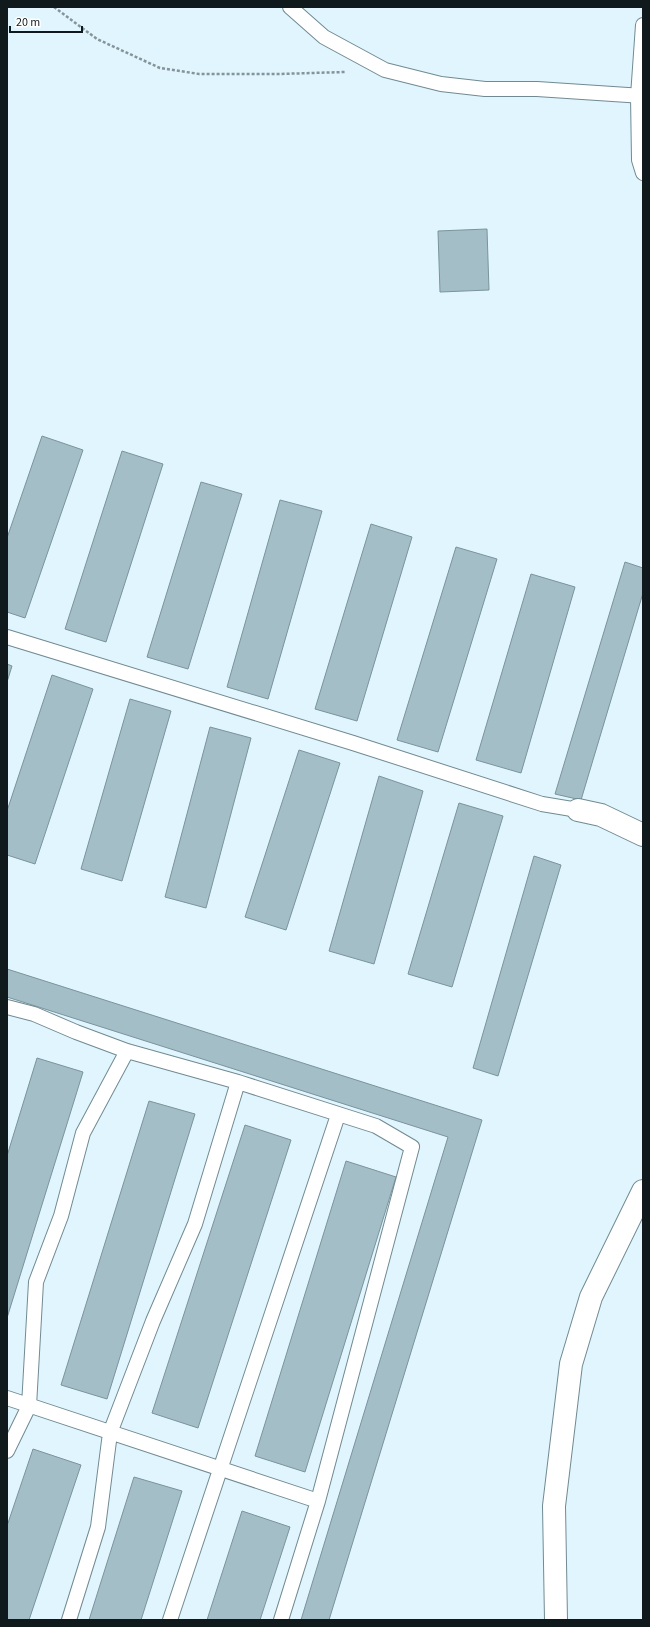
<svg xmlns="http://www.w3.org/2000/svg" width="650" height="1627" font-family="'Source Sans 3',sans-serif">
<rect width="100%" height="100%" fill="#e0f5fd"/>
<path fill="#a4bec7" stroke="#7a939c" d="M487,229L489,290L440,292L438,231Z
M42,436L83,450L25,618L7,612V538Z
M122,451L163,464L106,642L65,629Z
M201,482L242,494L188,669L147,657Z
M280,500L322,511L268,699L227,687Z
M371,524L412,537L357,721L315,709Z
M456,547L497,559L438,752L397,740Z
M625,562L643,568V593L581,800L555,794Z
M531,574L575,587L521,773L476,760Z
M7,664L12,666L7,682Z
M52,675L93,689L35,864L7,855V811Z
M130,699L171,711L122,881L81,869Z
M210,727L251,738L206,908L165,897Z
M299,750L340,763L286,930L245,917Z
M379,776L423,791L374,964L329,951Z
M459,803L503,816L452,987L408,974Z
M534,856L561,865L498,1076L473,1068Z
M7,969L482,1120L329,1620H301L448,1137L7,997Z
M37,1058L83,1072L7,1318V1156Z
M149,1101L195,1114L107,1399L61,1385Z
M245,1125L291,1140L198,1428L152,1413Z
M346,1161L396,1177L305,1472L255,1456Z
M33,1449L81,1465L29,1620H7V1526Z
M134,1477L182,1491L141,1620H89Z
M242,1511L290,1527L260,1620H207Z"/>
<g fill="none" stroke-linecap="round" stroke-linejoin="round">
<g stroke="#718a92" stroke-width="16">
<path id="lane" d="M290,7L324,37L385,70L441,84L485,89H537L643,96
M643,25L638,96L639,160L643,173
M7,637L353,743L542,804L578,810
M7,1007L34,1014L76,1032L127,1051L238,1082L376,1126L412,1147L318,1501L281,1620
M7,1398L318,1501
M7,1451L29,1406L36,1282L61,1216L83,1133L127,1051
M69,1620L98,1527L110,1433L153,1321L195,1224L238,1082
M170,1620L338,1115"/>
</g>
<g stroke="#718a92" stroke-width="24">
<path id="street" d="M578,810L601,815L643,835
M556,1620L554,1506L571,1364L591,1297L643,1191"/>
</g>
<path stroke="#84949a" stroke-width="2.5" stroke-dasharray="3 2" stroke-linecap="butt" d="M54,7L97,39L160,68L199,74H279L345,72"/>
<use href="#lane" stroke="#fff" stroke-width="14"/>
<use href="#street" stroke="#fff" stroke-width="22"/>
</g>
<rect width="650" height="1627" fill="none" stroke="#101a1d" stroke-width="16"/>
<path d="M10 26v6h72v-6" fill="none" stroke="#101a1d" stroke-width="2"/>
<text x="16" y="26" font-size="12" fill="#101a1d" stroke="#ffffff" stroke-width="3" paint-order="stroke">20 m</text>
</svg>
